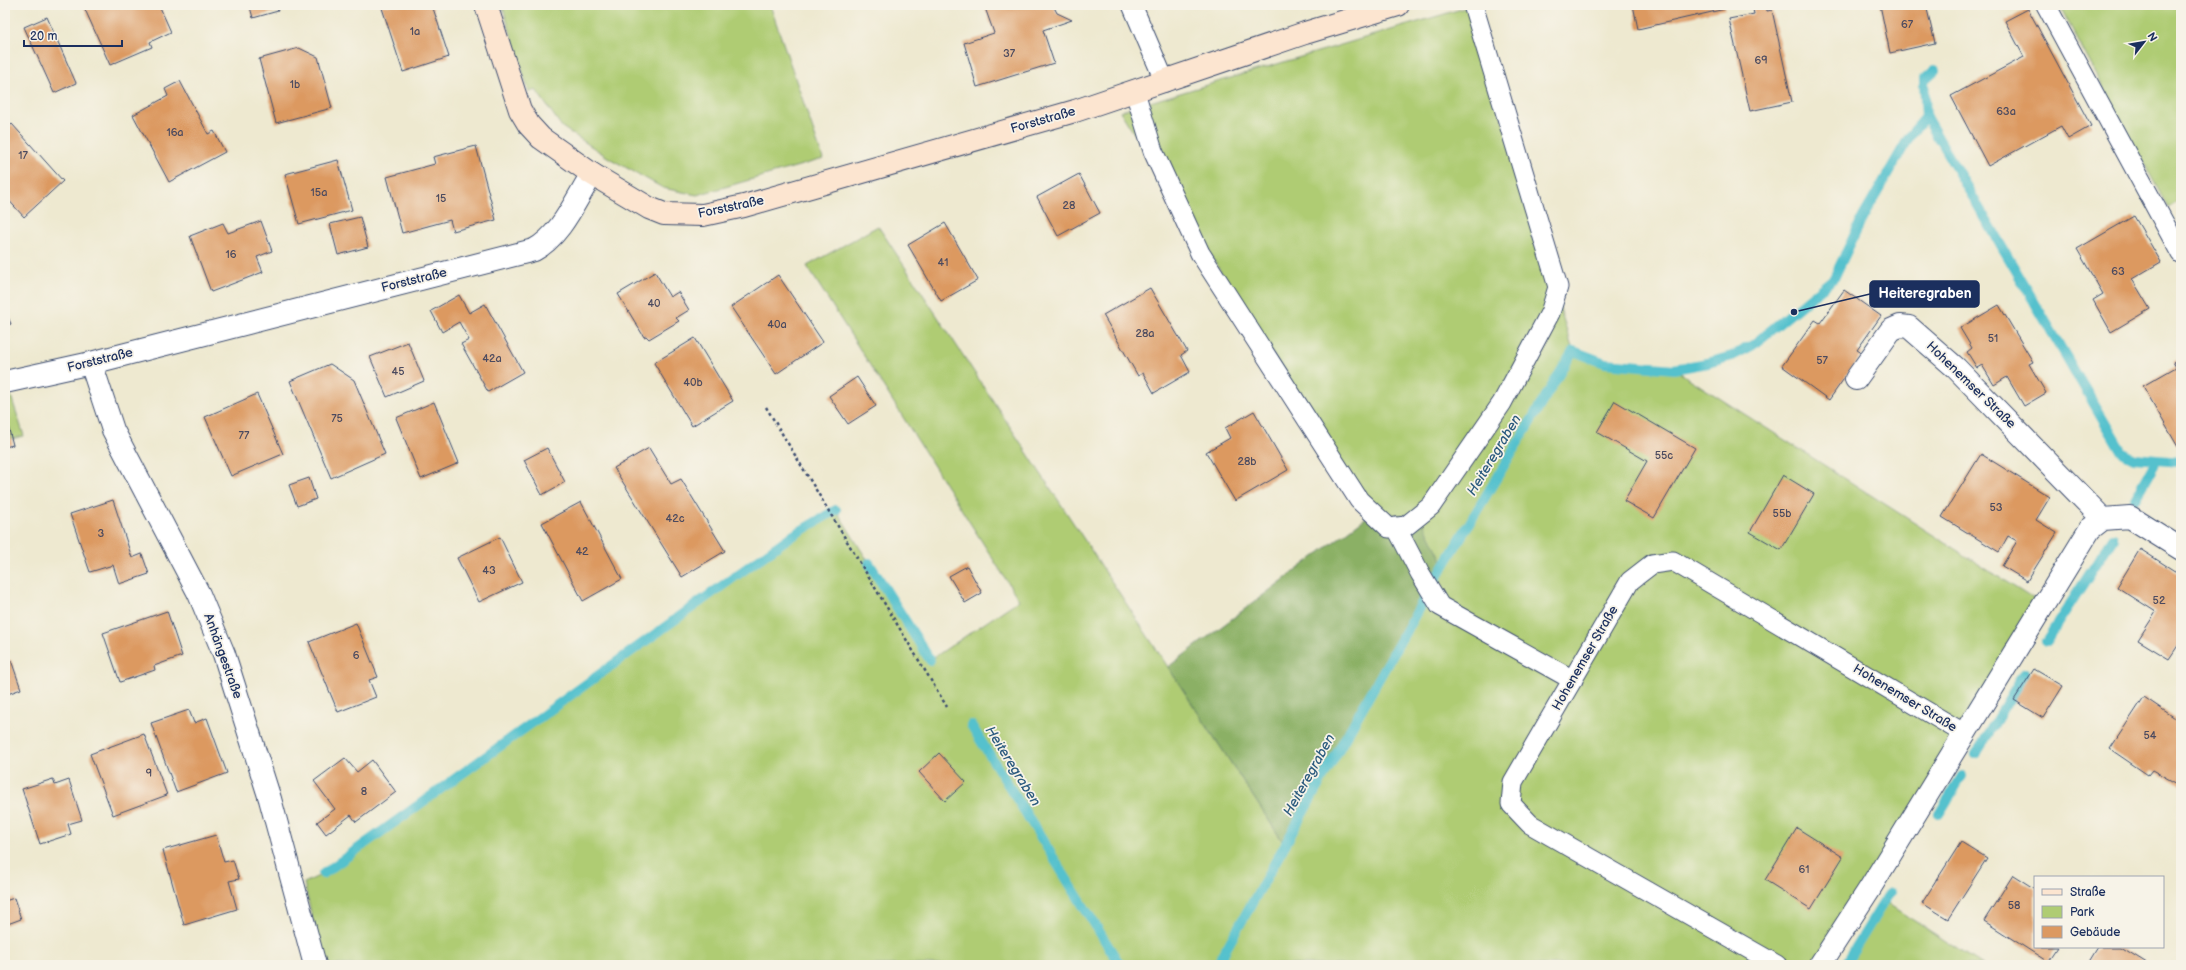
<svg xmlns="http://www.w3.org/2000/svg" width="2186" height="970" font-family="'Balsamiq Sans',sans-serif">
<rect width="100%" height="100%" fill="#f7f3e8"/>
<filter id="ink" filterUnits="userSpaceOnUse"><feTurbulence type="fractalNoise" baseFrequency=".025" numOctaves="2"/><feDisplacementMap in="SourceGraphic" scale="8" xChannelSelector="R" yChannelSelector="G"/><feConvolveMatrix kernelMatrix="1 2 1 2 8 2 1 2 1" color-interpolation-filters="sRGB"/></filter>
<filter id="wash" filterUnits="userSpaceOnUse"><feTurbulence type="fractalNoise" baseFrequency=".012" numOctaves="4" result="noise"/><feDisplacementMap in="SourceGraphic" scale="16" xChannelSelector="R" yChannelSelector="G"/><feGaussianBlur stdDeviation="0.9" result="paint"/><feColorMatrix in="noise" values="0 0 0 0 0 0 0 0 0 0 0 0 0 0 0 0 0 1.4 0 .05"/><feComposite in="paint" operator="in"/></filter>
<g filter="url(#wash)">
<rect width="100%" height="100%" fill="#eee9d0"/>
<path fill="#afcc73" stroke="#657e68" d="M502,5H770L823,159L697,195L663,188L609,158L562,127L536,90L529,92Z
M2059,5H2181V200L2168,208Z
M1468,7L1573,351L1605,363L1674,369L2044,606L1821,965H323L304,883L323,874L787,539L836,510L930,660L1019,600L807,266L878,226L1285,845L1372,513L1120,111Z
M11,396L24,436L12,439L8,426L5,427V397Z
M1885,902L1983,965H1846Z"/>
<path fill="#8bb065" stroke="#537062" d="M1372,513L1420,516L1444,564L1285,845L1168,667Z"/>
<g fill="none" stroke-linecap="round" stroke-linejoin="round">
<path stroke="#55c1cd" stroke-width="10" d="M1926,117L1924,80L1935,70
M2135,499L2157,460
M869,563L930,660
M1431,587L1573,351L1605,363L1674,369L1708,363L1732,356L1753,345L1834,278L1863,217L1911,134L1926,117L2122,452L2134,458L2181,462
M2046,641L2113,538
M971,725L1120,965
M1976,754L2025,673
M1939,814L1962,776
M323,874L787,539L836,510
M1217,965L1424,599
M1845,965L1890,892"/>
</g>
<g id="blocks">
<path fill="#dc9961" d="M83,5H159L171,32L150,42L152,47L110,65Z
M256,5H276L278,11L253,18L250,7Z
M381,5H432L449,57L403,72Z
M984,5H1053L1057,13L1072,20L1043,30L1054,63L977,87L964,43L994,33Z
M1633,5H1724L1725,9L1638,29Z
M1752,5H1766L1767,11L1772,10L1792,102L1750,111L1729,19L1754,14Z
M1880,5H1926L1935,43L1890,53Z
M2028,9L2091,126L2068,139L2061,126L1988,166L1951,96L2024,57L2005,21Z
M47,17L76,83L54,93L24,27Z
M299,48L318,57L332,108L276,123L259,59Z
M180,81L208,134L214,131L225,152L169,182L133,115L168,96L165,89Z
M12,124L63,181L24,217L5,196V130Z
M476,146L496,220L453,231L450,220L402,233L387,177L435,164L433,157Z
M338,160L352,210L299,224L285,174Z
M1079,174L1100,213L1058,236L1037,197Z
M2134,216L2161,262L2132,279L2150,309L2111,332L2093,300L2103,294L2077,249Z
M360,217L368,247L338,255L330,224Z
M261,221L272,251L257,257L263,272L211,292L190,236L223,223L228,233Z
M945,223L978,280L941,301L908,245Z
M655,272L670,297L678,292L689,310L676,318L679,321L649,339L646,336L644,337L618,294Z
M778,275L823,342L776,374L731,307Z
M1150,288L1187,351L1181,355L1190,372L1154,393L1143,373L1138,376L1103,315Z
M1844,290L1881,316L1857,350L1862,353L1829,400L1782,366L1815,320L1820,323Z
M459,295L469,313L485,304L523,372L488,392L461,344L469,340L459,322L442,332L431,311Z
M1999,305L2033,362L2029,364L2046,393L2024,406L2007,377L1994,385L1982,365L1977,368L1967,352L1972,348L1960,328Z
M5,310L11,324L5,326Z
M695,338L733,401L692,426L654,363Z
M408,342L424,381L387,397L370,357Z
M2181,358V445L2178,447L2143,386L2176,367L2173,362Z
M330,364L354,380L385,454L331,478L290,381Z
M857,377L876,406L848,424L829,396Z
M257,394L283,454L231,476L205,417Z
M1615,401L1695,448L1654,518L1624,501L1647,461L1597,432Z
M434,402L459,463L421,479L396,418Z
M1254,411L1288,470L1235,501L1206,452L1230,438L1225,428Z
M8,426L13,445L5,447V427Z
M547,448L565,482L542,495L524,460Z
M649,448L671,484L681,479L725,551L682,577L614,468Z
M1981,454L2050,497L2036,520L2057,533L2027,581L2002,566L2017,541L2008,536L1999,552L1942,517Z
M1783,475L1814,494L1781,550L1750,532Z
M309,478L316,499L297,506L289,485Z
M113,500L132,558L142,554L149,574L119,584L113,565L90,572L70,514Z
M581,502L622,579L583,601L542,523Z
M500,537L522,582L479,602L457,558Z
M2140,549L2181,575V641L2169,659L2138,640L2156,612L2117,587Z
M967,566L982,593L965,603L949,576Z
M167,611L182,656L154,666L155,670L120,682L103,633Z
M356,623L378,677L369,680L376,697L338,712L309,642Z
M11,660L21,689L5,695V662Z
M2034,669L2063,686L2043,718L2014,700Z
M2144,697L2181,722V786L2152,770L2148,775L2110,749Z
M189,710L194,723L207,718L227,773L176,792L151,723Z
M144,734L167,795L113,815L90,754Z
M939,753L966,782L945,801L919,772Z
M345,758L357,772L372,760L396,792L356,822L351,815L326,834L317,822L335,809L314,781Z
M53,779L55,785L69,780L82,820L68,824L71,834L40,844L22,789Z
M1797,828L1843,857L1811,909L1765,880Z
M216,835L224,862L233,860L239,879L229,881L237,909L184,925L163,850Z
M1961,842L1987,858L1948,919L1922,903Z
M2013,875L2035,889V947H2058L2048,962L1984,921Z
M14,898L21,919L5,925V901Z
M2098,947H2121L2150,965H2087Z"/>
</g>
</g>
<g filter="url(#ink)">
<use href="#blocks" fill-opacity="0" stroke="#3b4b6f" stroke-width="1"/>
<g fill="none" stroke-linecap="round" stroke-linejoin="round">
<g stroke="#3b4b6f" stroke-width="21">
<path id="lane" d="M1132,5L1165,82
M2046,5L2181,254
M1135,92L1153,151L1200,253L1359,500L1389,528L1406,526L1431,506L1502,403L1550,313L1558,287L1473,5
M1396,527L1420,573L1440,606L1573,680
M1777,965L1530,824L1511,804L1513,782L1630,581L1652,564L1673,561L1965,734"/>
</g>
<g stroke="#3b4b6f" stroke-width="24">
<path id="street" d="M91,363L113,430L199,594L224,654L270,799L315,965
M1856,379L1891,330L1900,326L1909,327L1956,368L2103,519
M5,382L91,363L534,250C561,236 576,199 592,174
M1820,965L1870,888L2090,529L2103,519L2130,517L2181,549"/>
</g>
<g stroke="#3b4b6f" stroke-width="24">
<path id="secondary" d="M486,5L520,110L529,125L541,138L592,174L649,208L664,214L703,215L744,206L1075,111L1305,33L1398,5"/>
</g>
<path stroke="#3b4b6f" stroke-width="2.5" stroke-dasharray="3 3" stroke-linecap="butt" d="M766,407L947,707"/>
<use href="#lane" stroke="#fff" stroke-width="19"/>
<use href="#street" stroke="#fff" stroke-width="22"/>
<use href="#secondary" stroke="#fce5d0" stroke-width="22"/>
</g>
</g>
<g text-anchor="middle" dominant-baseline="central" stroke-width="3.5" stroke-linejoin="round" paint-order="stroke">
<g font-size="11" fill="#4b4a5f">
<text x="1907" y="24">67</text>
<text x="415" y="31">1a</text>
<text x="1009" y="53">37</text>
<text x="1761" y="60">69</text>
<text x="295" y="84">1b</text>
<text x="2006" y="111">63a</text>
<text x="175" y="132">16a</text>
<text x="23" y="155">17</text>
<text x="319" y="192">15a</text>
<text x="441" y="198">15</text>
<text x="1069" y="205">28</text>
<text x="231" y="254">16</text>
<text x="943" y="262">41</text>
<text x="2118" y="271">63</text>
<text x="654" y="303">40</text>
<text x="777" y="324">40a</text>
<text x="1145" y="333">28a</text>
<text x="1993" y="338">51</text>
<text x="492" y="358">42a</text>
<text x="1822" y="360">57</text>
<text x="398" y="371">45</text>
<text x="693" y="382">40b</text>
<text x="337" y="418">75</text>
<text x="244" y="435">77</text>
<text x="1664" y="455">55c</text>
<text x="1247" y="461">28b</text>
<text x="1996" y="507">53</text>
<text x="1782" y="513">55b</text>
<text x="675" y="518">42c</text>
<text x="101" y="533">3</text>
<text x="582" y="551">42</text>
<text x="489" y="570">43</text>
<text x="2159" y="600">52</text>
<text x="356" y="655">6</text>
<text x="2150" y="735">54</text>
<text x="149" y="773">9</text>
<text x="364" y="791">8</text>
<text x="1804" y="869">61</text>
<text x="2014" y="905">58</text>
</g>
<g font-size="13" fill="#1b2f5e" stroke="#f7f3e8">
<text transform="translate(1043 120) rotate(-16)">Forststraße</text>
<text transform="translate(731 207) rotate(-12)">Forststraße</text>
<text transform="translate(414 280) rotate(-14)">Forststraße</text>
<text transform="translate(100 360) rotate(-14)">Forststraße</text>
<text transform="translate(1971 385) rotate(44)">Hohenemser Straße</text>
<text transform="translate(223 656) rotate(70)">Anhängestraße</text>
<text transform="translate(1585 658) rotate(-60)">Hohenemser Straße</text>
<text transform="translate(1905 698) rotate(31)">Hohenemser Straße</text>
</g>
<g font-size="14" font-style="italic" fill="#2c5b7f" stroke="#f7f3e8">
<text transform="translate(1494 455) rotate(-59)">Heiteregraben</text>
<text transform="translate(1013 766) rotate(58)">Heiteregraben</text>
<text transform="translate(1309 775) rotate(-61)">Heiteregraben</text>
</g>
</g>
<path fill="none" stroke="#1b2f5e" stroke-width="1.5" d="M1794 312L1870 294"/>
<circle fill="#1b2f5e" stroke="#f7f3e8" stroke-width="1.5" cx="1794" cy="312" r="4"/>
<rect fill="#1b2f5e" stroke="#1b2f5e" stroke-width="1.5" x="1870" y="281" width="109" height="26" rx="4"/>
<g font-size="14" text-anchor="middle" font-weight="bold" fill="#fff">
<text x="1925" y="298">Heiteregraben</text>
</g>
<rect width="2186" height="970" fill="none" stroke="#f7f3e8" stroke-width="20"/>
<rect x="2034" y="876" width="130" height="72" fill="#f7f3e8" stroke="#9fa5b1"/>
<rect x="2042" y="889" width="20" height="6" fill="#fce5d0" stroke="#9fa5b1"/>
<text x="2070" y="896" font-size="12" fill="#1b2f5e">Straße</text>
<rect x="2042" y="906" width="20" height="12" fill="#afcc73" stroke="#9fa5b1"/>
<text x="2070" y="916" font-size="12" fill="#1b2f5e">Park</text>
<rect x="2042" y="926" width="20" height="12" fill="#dc9961" stroke="#9fa5b1"/>
<text x="2070" y="936" font-size="12" fill="#1b2f5e">Gebäude</text>
<g transform="translate(2144 42) rotate(59)" stroke="#f7f3e8" stroke-width="3" paint-order="stroke">
<path d="M0-3L7 15L0 10L-7 15Z" fill="#1b2f5e"/>
<text y="-6" font-size="11" font-weight="bold" text-anchor="middle" fill="#1b2f5e">N</text>
</g>
<path d="M24 40v6h98v-6" fill="none" stroke="#1b2f5e" stroke-width="2"/>
<text x="30" y="40" font-size="12" fill="#1b2f5e" stroke="#f7f3e8" stroke-width="3" paint-order="stroke">20 m</text>
</svg>
